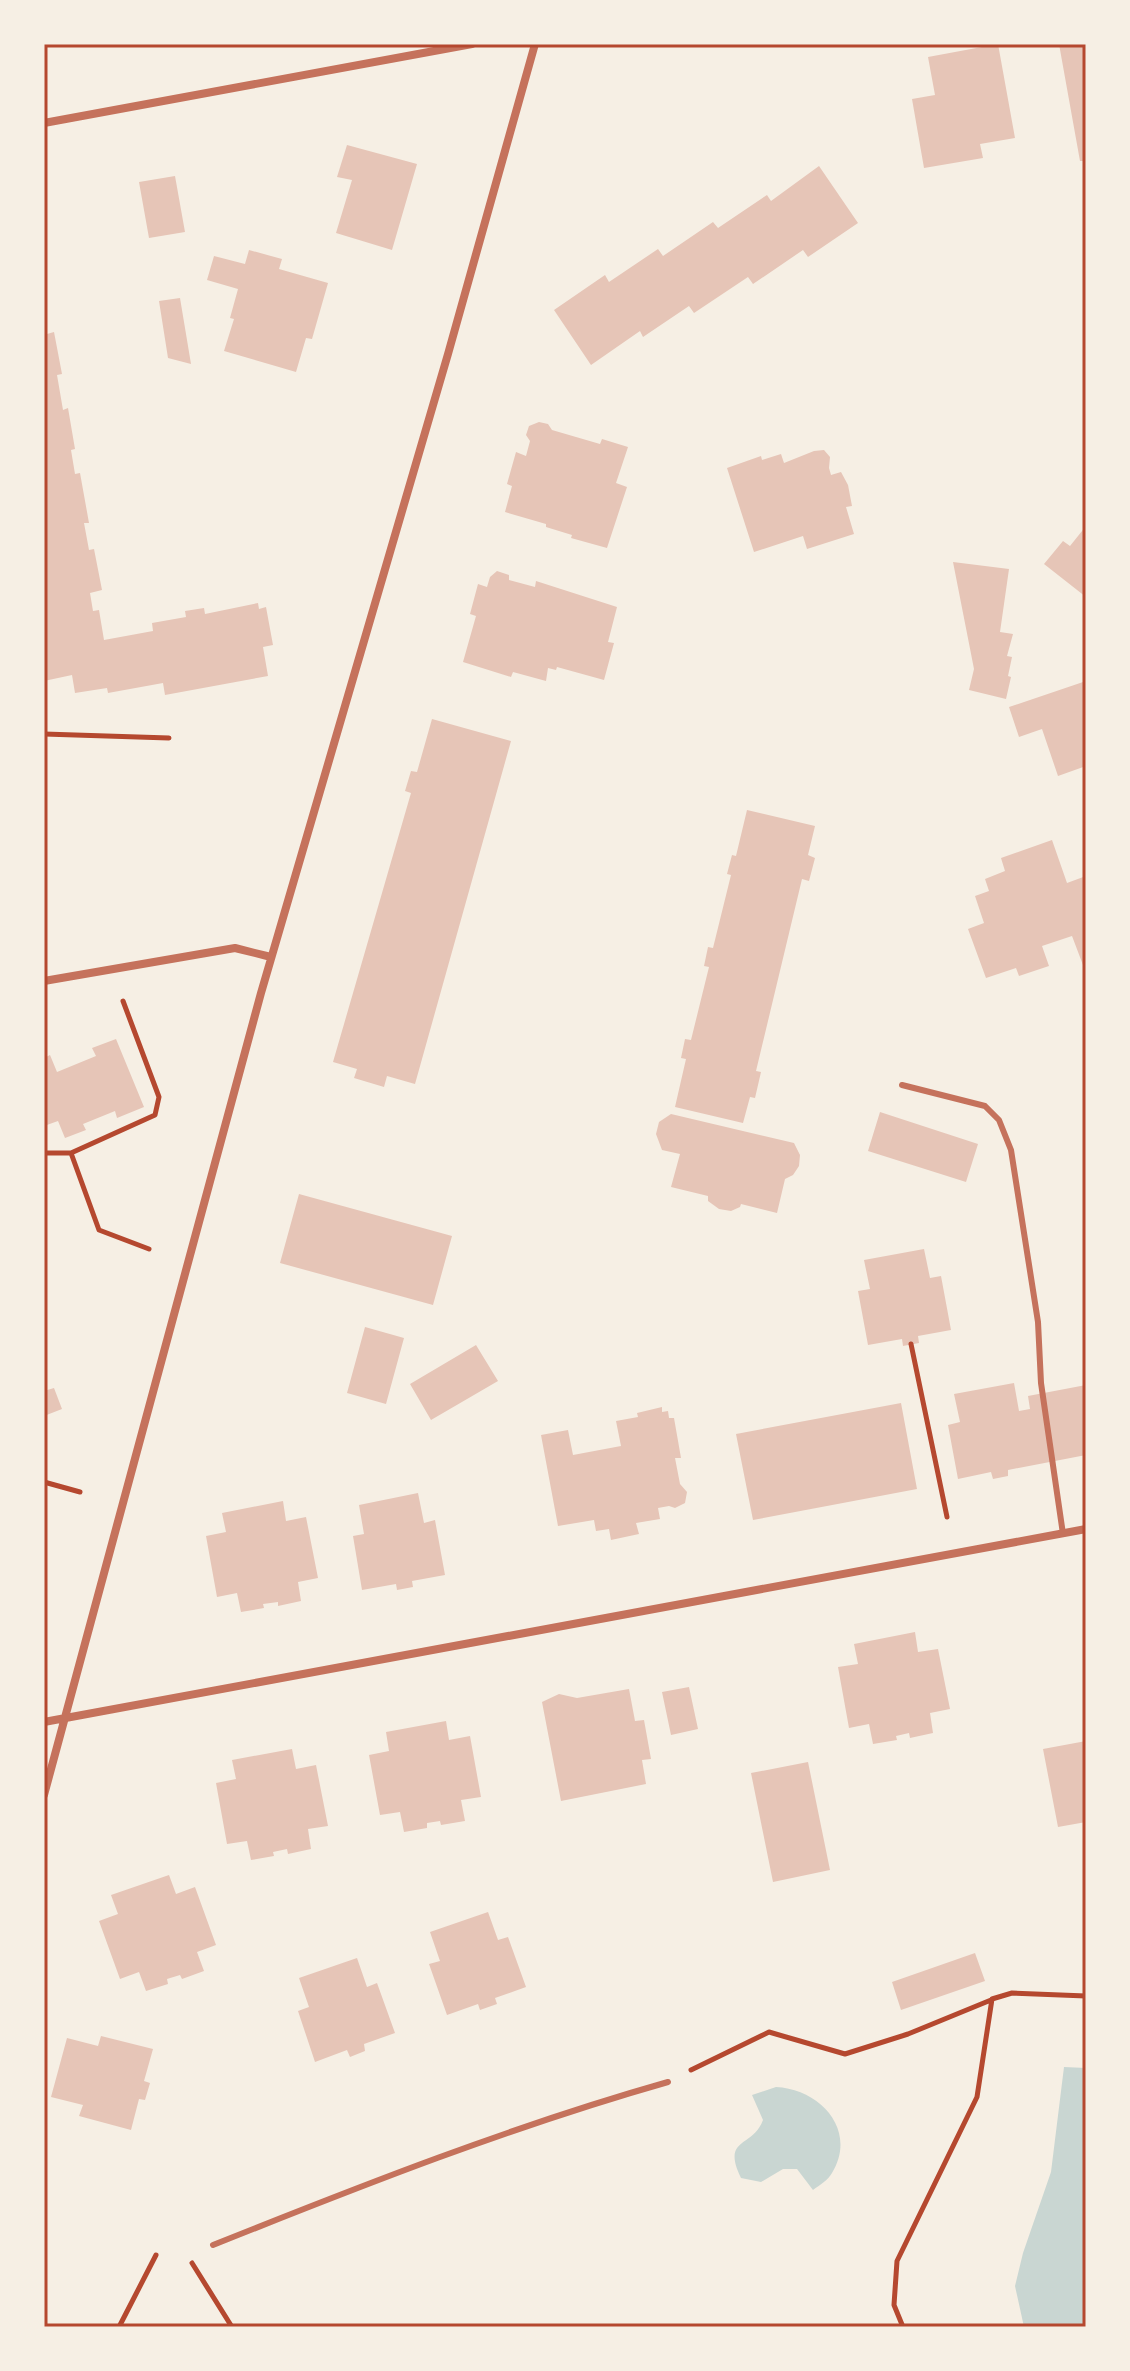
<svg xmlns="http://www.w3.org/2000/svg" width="1130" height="2371" font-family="'Open Sans',sans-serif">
<rect width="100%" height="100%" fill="#f6efe4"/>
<path fill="#c9d6d2" d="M1064,2067L1086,2068V2327H1024L1015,2286L1023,2253L1051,2172Z
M776,2087C820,2089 858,2130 832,2173C828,2180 820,2185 813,2190L797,2169H783L761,2182L741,2178C721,2137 753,2148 763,2120L752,2095Z"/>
<path fill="#e6c5b7" d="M998,44L1015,138L980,144L983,158L924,168L912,99L935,95L928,57Z
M1059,44H1086V161H1080Z
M347,145L417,164L392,250L336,233L352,180L337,177Z
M819,166L858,223L808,257L803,250L753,284L748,277L694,313L689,306L643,337L640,331L591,365L554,310L605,275L609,282L658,249L663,256L713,222L718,228L767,195L771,201Z
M175,176L185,232L149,238L139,182Z
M249,250L282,259L279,269L328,283L312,339L306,338L296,372L224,351L234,319L230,318L238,289L207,280L214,256L245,264Z
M180,298L191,364L168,358L159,301Z
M44,327L47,334L54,332L62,374L57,375L63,410L68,408L75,449L71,450L75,474L80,473L89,523H84L89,550L94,549L102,590L90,593L93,611L99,610L104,640L153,631L152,623L186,617L185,611L204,608L205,614L258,603L259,609L266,607L273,645L263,647L268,676L165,695L163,683L108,693L107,688L75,693L72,675L44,681Z
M539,422L548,424L552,430L600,444L602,439L628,447L616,483L627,487L607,548L571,538L572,535L546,527V524L505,512L512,486L507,484L516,452L526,456L530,441L526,435L529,426Z
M824,450L830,457L829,468L831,475L841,472L848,485L852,506L846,507L854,534L807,549L803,536L754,552L727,468L761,456L762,460L781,454L784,463L814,451Z
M1086,526V597L1044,564L1063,541L1070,546Z
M953,562L1009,569L1000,632L1013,634L1007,656L1012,657L1008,676L1011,677L1006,699L969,690L974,669Z
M497,571L509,575V580L535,587L536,581L617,607L608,642L614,643L604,680L557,667L556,670L548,668L546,681L513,672L511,677L463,662L476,616L470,614L478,584L487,587L490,577Z
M1086,681V766L1058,776L1042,729L1019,737L1009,707Z
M432,719L511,741L415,1084L387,1076L384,1087L354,1078L357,1069L333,1062L411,793L405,791L411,771L417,772Z
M747,810L815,826L808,855L815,858L809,881L802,879L756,1071L761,1072L755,1098L750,1097L743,1123L675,1107L686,1059L681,1058L685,1039L691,1040L709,967L704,966L708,947L713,948L731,875L727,874L732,855L736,856Z
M1052,840L1067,883L1086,876V973L1072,936L1042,946L1049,966L1019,976L1016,968L986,978L968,929L984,923L975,896L989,891L985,879L1005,871L1001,858Z
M116,1039L144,1107L117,1118L115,1111L83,1124L86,1130L65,1138L58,1121L44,1126V1058L50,1055L57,1072L96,1056L92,1048Z
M880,1112L978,1144L966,1182L868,1151Z
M671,1114L794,1143L800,1155L799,1166L793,1175L785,1179L777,1213L741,1204L740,1207L731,1211L719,1209L708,1201V1196L671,1187L680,1154L662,1150L656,1134L659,1122Z
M299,1194L452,1236L433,1305L280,1263Z
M924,1249L930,1278L941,1276L951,1330L918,1336L919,1343L903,1346L902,1339L868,1345L858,1291L870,1289L864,1260Z
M365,1327L404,1338L386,1404L347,1393Z
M476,1345L498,1381L431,1420L410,1384Z
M1014,1383L1019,1411L1030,1409L1028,1396L1086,1385V1455L1008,1470V1476L993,1479L991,1472L958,1479L948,1425L960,1422L954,1394Z
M54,1388L62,1409L44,1416V1391Z
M901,1403L917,1489L753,1520L736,1434Z
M662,1407V1412L668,1411L669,1418H674L681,1458H675L680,1484L687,1492L685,1503L675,1508L669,1506L658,1508L660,1519L636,1523L639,1534L611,1540L609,1529L596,1531L594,1520L558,1526L541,1435L568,1430L573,1455L621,1446L616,1421L638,1417L637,1413Z
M418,1493L424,1523L435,1520L445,1575L412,1581L413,1587L397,1590L396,1584L362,1590L353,1536L364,1534L359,1505Z
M283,1501L286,1521L306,1517L318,1578L298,1582L301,1601L278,1606V1602L263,1604L264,1608L241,1612L237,1593L217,1597L206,1536L226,1532L222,1513Z
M915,1632L918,1652L938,1649L950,1709L930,1713L933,1733L910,1738L909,1733L896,1736L897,1740L873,1744L869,1724L849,1728L838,1667L858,1664L854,1644Z
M689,1687L698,1729L671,1735L662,1692Z
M629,1689L635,1721L644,1720L651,1759L642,1760L646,1784L561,1801L542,1702L559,1694L577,1698Z
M446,1721L449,1740L470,1736L481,1797L461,1800L465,1821L441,1825L440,1821L427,1823V1828L404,1832L400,1812L380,1815L369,1755L389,1751L386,1732Z
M1086,1741V1822L1058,1827L1043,1749Z
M292,1749L296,1769L316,1765L328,1826L308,1829L311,1849L288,1854L287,1849L273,1852L274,1856L251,1860L247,1841L227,1844L216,1783L236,1779L232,1760Z
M808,1762L830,1870L773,1882L751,1773Z
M169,1875L176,1894L195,1887L216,1945L197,1952L204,1971L182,1979L180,1975L167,1979L168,1984L146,1991L139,1972L120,1979L99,1921L118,1914L111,1895Z
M488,1912L498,1940L508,1937L526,1987L495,1998L497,2004L480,2010L478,2004L447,2015L429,1964L440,1961L430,1932Z
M975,1953L985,1981L901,2010L892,1982Z
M357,1958L367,1987L377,1983L395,2033L364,2044L365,2051L350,2057L347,2050L315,2062L298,2011L309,2007L299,1978Z
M101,2036L153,2049L144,2081L150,2083L145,2100L139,2099L131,2130L79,2116L83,2105L51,2097L67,2038L98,2046Z"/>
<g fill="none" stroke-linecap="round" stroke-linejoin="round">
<path stroke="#b5482f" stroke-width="5" d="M44,734L169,738
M44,1153H71L99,1230L149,1249
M71,1153L155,1115L159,1097L123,1001
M911,1344L947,1517
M44,1482L80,1492
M691,2070L769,2032L845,2054L908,2034L991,2000
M192,2263L232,2327
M119,2327L156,2255
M903,2327L894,2305L897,2261L977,2097L992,1999L1012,1993L1086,1996"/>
<path stroke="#c5725c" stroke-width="6" d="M902,1085L985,1106L999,1120L1011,1150L1038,1322L1041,1383L1063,1534
M213,2245C363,2185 513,2126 668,2082"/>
<path stroke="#c5725c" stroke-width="8" d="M44,123L472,44
M44,981L235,948L271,957
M44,1722L1086,1529
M44,1795L261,993L448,354L535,44"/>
</g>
<rect width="1130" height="2371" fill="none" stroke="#f6efe4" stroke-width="92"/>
<rect x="46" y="46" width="1038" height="2279" fill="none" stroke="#b5482f" stroke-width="3"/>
</svg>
